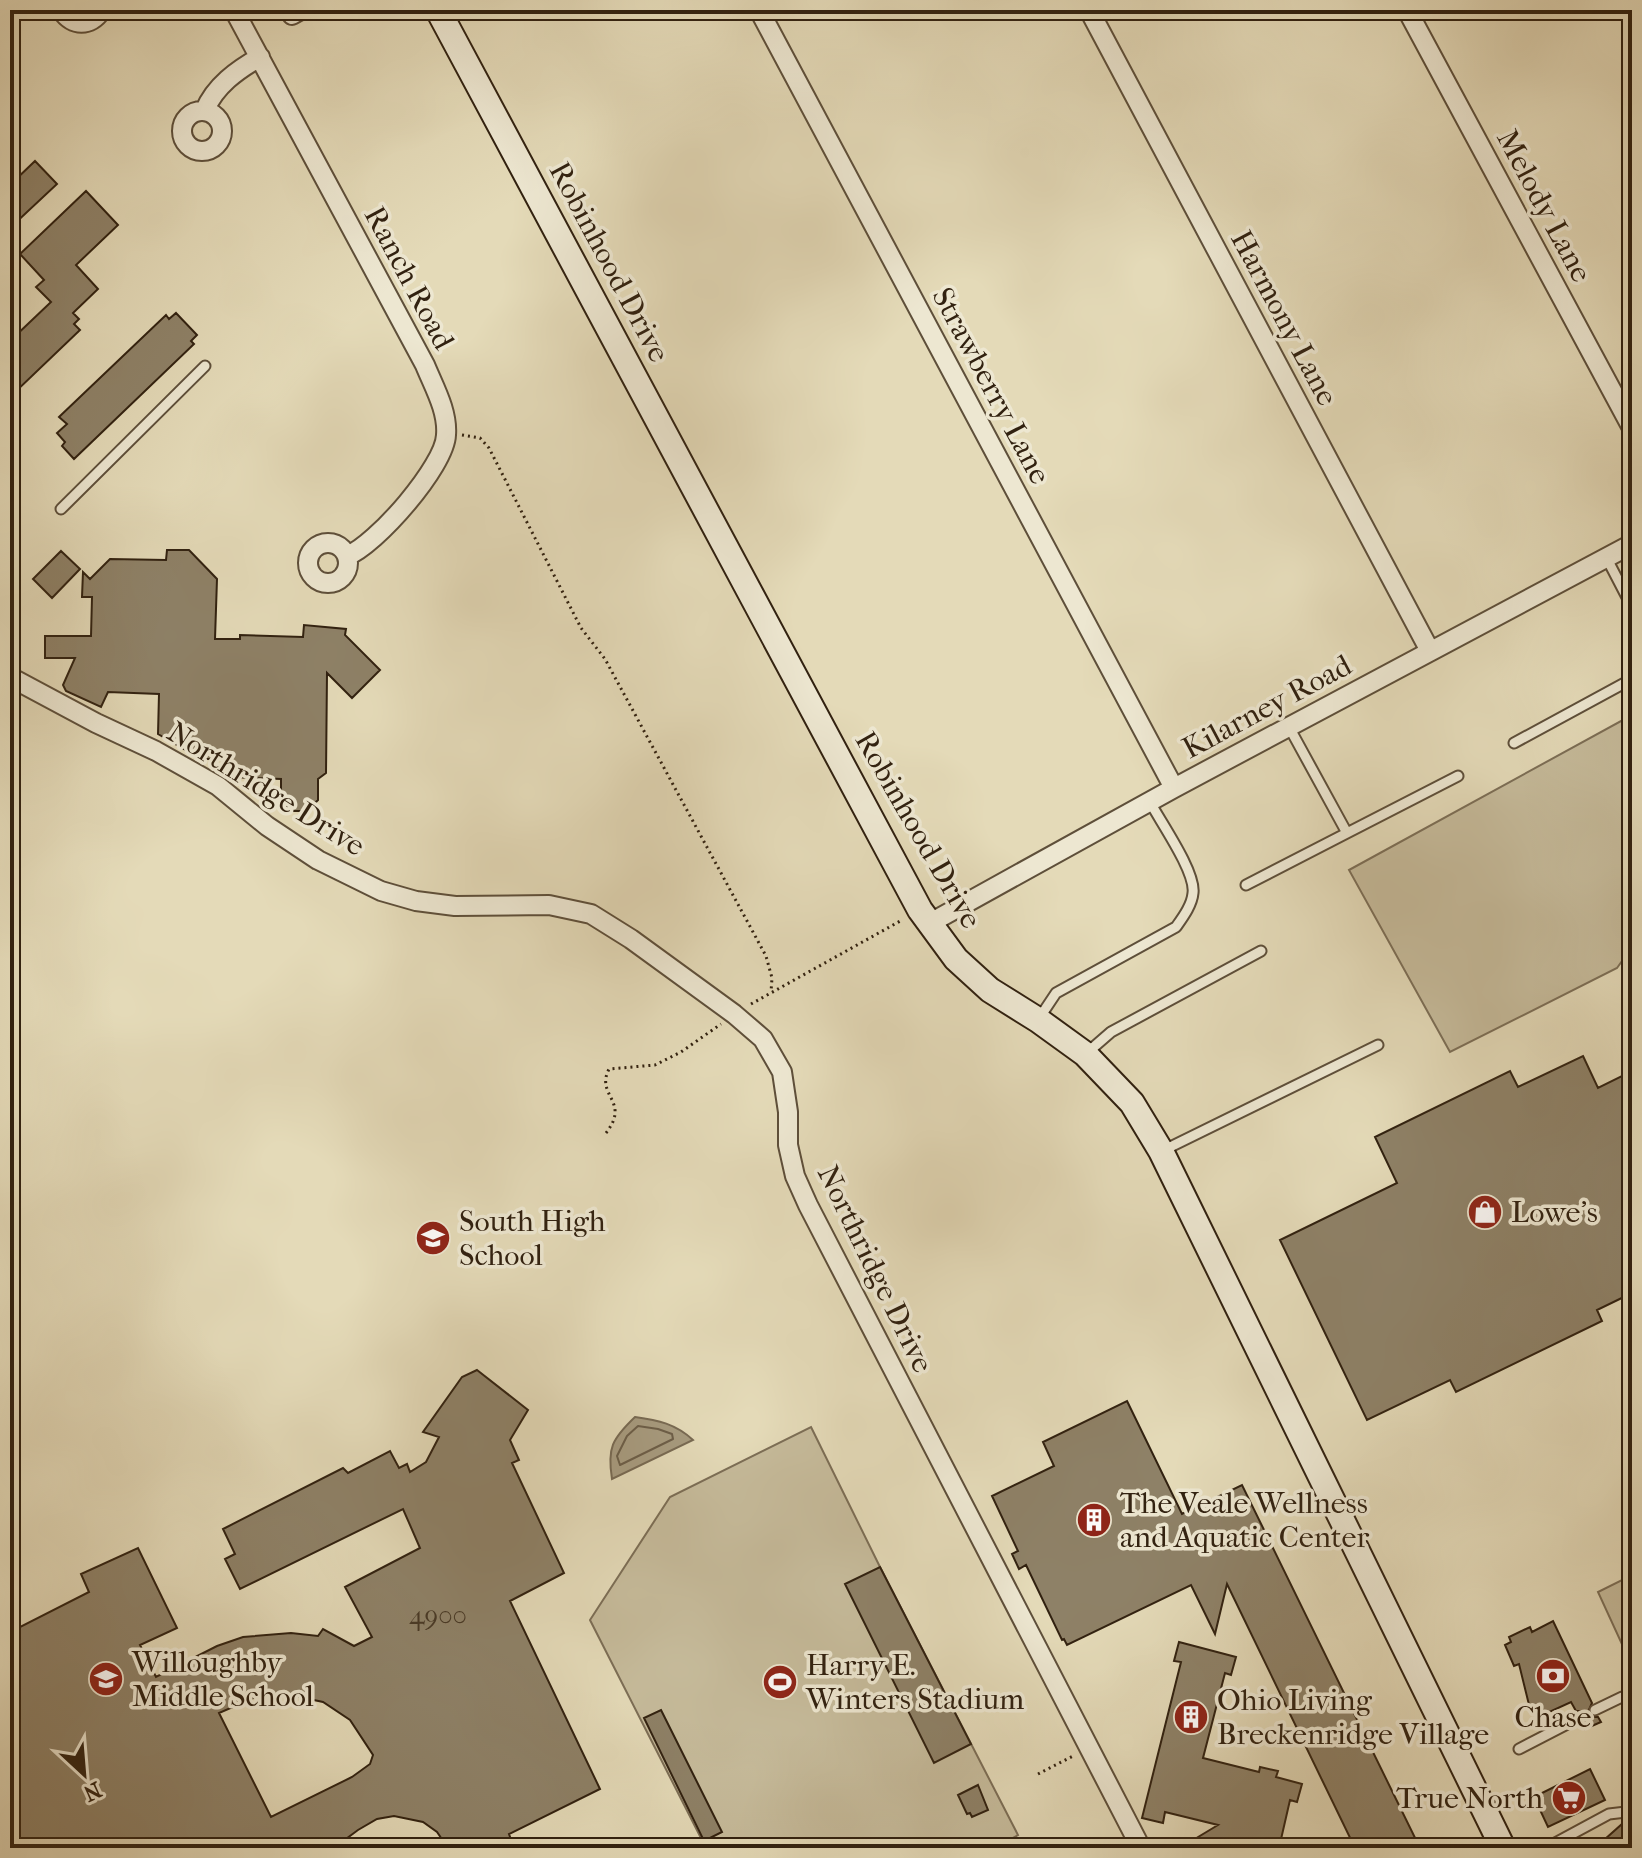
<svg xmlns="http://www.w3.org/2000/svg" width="1642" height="1858" font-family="'IM FELL French Canon',serif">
<rect width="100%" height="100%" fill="#e4dab8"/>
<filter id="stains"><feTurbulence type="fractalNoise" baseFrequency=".0025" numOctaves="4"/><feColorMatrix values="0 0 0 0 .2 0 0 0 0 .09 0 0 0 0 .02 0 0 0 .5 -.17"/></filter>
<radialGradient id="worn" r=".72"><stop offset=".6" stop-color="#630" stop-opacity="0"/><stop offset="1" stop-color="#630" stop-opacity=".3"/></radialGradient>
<path fill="#c6bb9b" stroke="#7c6e56" stroke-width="2" d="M1632,715V951L1627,954L1617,968L1450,1052L1349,870Z
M811,1427L880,1567L1018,1835L995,1848H706L590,1620L670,1497Z
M1632,1575V1650L1626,1653L1598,1592Z"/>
<path fill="#a79b7f" stroke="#786a53" stroke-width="2" d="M635,1417C658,1420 676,1424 693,1440L612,1479C607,1448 612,1439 635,1417Z"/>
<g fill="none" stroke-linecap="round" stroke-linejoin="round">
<path stroke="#6c5e48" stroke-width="2" d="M638,1426L658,1429L672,1434L673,1439L620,1465L617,1456L627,1436Z"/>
</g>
<path fill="#8e8167" stroke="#312110" stroke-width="2" fill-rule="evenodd" d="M35,161L57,184L10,228V185Z
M86,191L118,225L76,265L98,289L73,313L79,319L74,324L80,330L10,397V341L51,302L36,287L44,280L20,254Z
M176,313L197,335L191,341L194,344L74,459L62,446L65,442L57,433L67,424L59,417L166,315L169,319Z
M167,550H189L217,579L215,639H240V635L303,637L304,625L346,629L345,635L380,670L352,698L327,673L326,773L318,779V800L307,811H292L281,800V779L227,777L223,773V759H201L158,734L159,694L108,692L101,707L66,691L63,685L75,658H45V636H91L92,597H82L83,572L90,579L110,559L166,560Z
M61,551L80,569L52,598L33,579Z
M1583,1056L1598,1088L1632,1071V1293L1597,1310L1602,1321L1456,1392L1450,1380L1367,1420L1280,1240L1397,1183L1375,1137L1510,1071L1518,1087Z
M477,1370L528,1410L510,1440L519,1460L512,1463L564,1573L510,1601L600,1789L509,1834L514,1848H448L437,1832L423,1822L394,1816L377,1819L358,1830L346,1839L341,1848H10V1632L89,1592L81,1574L138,1548L177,1628L140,1645L156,1677L217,1646L243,1637L291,1633L318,1636L323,1629L354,1646L372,1637L345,1587L420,1548L403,1509L240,1589L225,1559L235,1554L223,1529L343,1468L348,1473L390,1451L399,1468L407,1464L410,1472L426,1462L439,1437L423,1432L462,1377ZM281,1693L323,1702L350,1720L373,1755L370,1764L352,1777L271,1817L219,1713L256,1697Z
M1127,1401L1182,1514L1242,1485L1420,1848H1355L1227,1584L1215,1634L1191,1585L1067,1645L1064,1639L1062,1640L1026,1565L1019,1569L1012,1554L1018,1551L992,1496L1054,1466L1043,1442Z
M880,1567L971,1744L934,1763L845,1584Z
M1553,1621L1592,1703L1588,1712L1591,1717H1598L1601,1722L1585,1729L1582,1725L1586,1715L1582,1711H1576L1571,1702L1545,1714L1542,1708L1531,1713L1519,1664L1514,1666L1505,1645L1511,1642L1509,1637L1530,1627L1532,1632Z
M1179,1642L1236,1657L1231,1675L1225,1673L1203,1758L1259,1772L1260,1767L1278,1771L1276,1777L1302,1784L1297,1802L1290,1800L1279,1848H1180L1218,1825L1165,1812L1163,1823L1142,1818L1181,1662L1174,1661Z
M661,1710L722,1832L704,1841L644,1718Z
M1590,1769L1605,1800L1548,1827L1534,1797Z
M978,1785L988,1810L972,1817L970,1813L967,1814L958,1795Z
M1622,1824L1632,1835V1844L1627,1848H1595Z"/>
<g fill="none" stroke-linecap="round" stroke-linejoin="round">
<g stroke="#5e4f3a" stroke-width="13">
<path id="lane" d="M61,509L205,366
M1606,557L1632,607
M1289,727L1347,833L1458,776
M1514,743L1632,679
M1246,885L1347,833
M1038,1020L1056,993L1176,927C1183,917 1192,905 1193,893C1196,872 1160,821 1150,802
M1088,1052L1111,1032L1261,951
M1162,1151L1378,1045
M1595,1710L1622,1697
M1519,1749L1579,1718
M1546,1848L1609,1814L1626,1812L1632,1819"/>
</g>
<g stroke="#5e4f3a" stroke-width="22">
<path id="street" d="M61,10C73,27 90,27 102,10
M234,10L425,365C434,387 448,411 446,435C445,466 376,545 347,556
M759,10L1174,788
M1089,10L1430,651
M1407,10L1632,428
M292,15L301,10
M205,110C215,86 237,70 260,57
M182 131a20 20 0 1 1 40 0a20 20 0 1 1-40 0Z
M308 563a20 20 0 1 1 40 0a20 20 0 1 1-40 0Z
M10,677L96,723L156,751L218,786L267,826L318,860L381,891L416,901L455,906L549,905L591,914L631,939L734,1014L763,1039L782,1072L788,1112V1145L795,1176L808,1205L1141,1848
M930,923L1174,788L1632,544"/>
</g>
<g stroke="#312110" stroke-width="28">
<path id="secondary" d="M438,10L920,910L956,959L990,990L1038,1020L1085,1054L1132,1103L1161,1151L1503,1848"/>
</g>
<path stroke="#312110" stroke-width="3" stroke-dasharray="2 4" stroke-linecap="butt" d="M462,435L480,438L489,448L581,628L605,659L766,956L772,978L771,992
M751,1004L902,920
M606,1133C631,1101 595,1096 609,1069L655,1065L681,1052L721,1024
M1038,1774L1075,1755"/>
<use href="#lane" stroke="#ede7d1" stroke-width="9"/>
<use href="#street" stroke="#ede7d1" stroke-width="18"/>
<use href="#secondary" stroke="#ede7d1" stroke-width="24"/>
</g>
<defs>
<g id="shop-disc" transform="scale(1.8)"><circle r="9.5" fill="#8f2418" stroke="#ede7d1"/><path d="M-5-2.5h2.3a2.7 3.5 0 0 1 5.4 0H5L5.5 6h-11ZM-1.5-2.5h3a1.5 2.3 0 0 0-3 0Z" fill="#fff"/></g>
<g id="school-disc" transform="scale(1.8)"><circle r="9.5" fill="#8f2418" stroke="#ede7d1"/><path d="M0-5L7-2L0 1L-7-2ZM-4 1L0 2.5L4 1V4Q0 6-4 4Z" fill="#fff"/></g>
<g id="building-disc" transform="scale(1.8)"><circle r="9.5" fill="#8f2418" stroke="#ede7d1"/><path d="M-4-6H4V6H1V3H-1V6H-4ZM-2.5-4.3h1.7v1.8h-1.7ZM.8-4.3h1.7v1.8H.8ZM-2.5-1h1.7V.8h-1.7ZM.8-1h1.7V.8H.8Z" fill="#fff"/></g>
<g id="bank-disc" transform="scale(1.8)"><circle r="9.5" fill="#8f2418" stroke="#ede7d1"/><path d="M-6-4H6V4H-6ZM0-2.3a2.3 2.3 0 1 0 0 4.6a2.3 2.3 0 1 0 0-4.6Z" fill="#fff"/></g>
<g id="stadium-disc" transform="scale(1.8)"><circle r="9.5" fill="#8f2418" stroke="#ede7d1"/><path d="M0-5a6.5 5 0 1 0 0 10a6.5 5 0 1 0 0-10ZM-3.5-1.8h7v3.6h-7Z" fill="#fff"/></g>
<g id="supermarket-disc" transform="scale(1.8)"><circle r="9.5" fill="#8f2418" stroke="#ede7d1"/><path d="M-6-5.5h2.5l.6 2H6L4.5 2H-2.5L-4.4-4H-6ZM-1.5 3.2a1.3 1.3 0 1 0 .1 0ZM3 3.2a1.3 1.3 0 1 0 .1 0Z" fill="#fff"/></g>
</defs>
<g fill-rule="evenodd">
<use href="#shop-disc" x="1485" y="1212"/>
<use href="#school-disc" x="433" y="1238"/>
<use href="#building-disc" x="1094" y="1520"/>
<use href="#bank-disc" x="1553" y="1676"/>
<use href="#school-disc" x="106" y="1679"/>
<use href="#stadium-disc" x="780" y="1682"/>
<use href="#building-disc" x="1191" y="1717"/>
<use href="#supermarket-disc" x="1569" y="1798"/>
</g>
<g text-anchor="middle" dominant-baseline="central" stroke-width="7" stroke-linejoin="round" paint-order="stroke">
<g font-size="26" fill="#483926">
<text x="438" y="1615">4900</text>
</g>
<g font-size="30" fill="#312110" stroke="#ede7d1">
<text transform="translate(1544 206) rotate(62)">Melody Lane</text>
<text transform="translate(609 262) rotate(62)">Robinhood Drive</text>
<text transform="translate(409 278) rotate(62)">Ranch Road</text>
<text transform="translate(1284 318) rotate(62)">Harmony Lane</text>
<text transform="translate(991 386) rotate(62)">Strawberry Lane</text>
<text transform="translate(1267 707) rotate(-28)">Kilarney Road</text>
<text transform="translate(266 789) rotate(32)">Northridge Drive</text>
<text transform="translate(918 830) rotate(60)">Robinhood Drive</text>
<text transform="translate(875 1269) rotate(64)">Northridge Drive</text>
</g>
<g font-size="30" fill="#312110" stroke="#ede7d1" text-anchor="start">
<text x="1511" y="1212">Lowe's</text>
<text x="459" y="1221">South High<tspan x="459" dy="34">School</tspan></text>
<text x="1120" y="1503">The Veale Wellness<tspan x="1120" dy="34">and Aquatic Center</tspan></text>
<text x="132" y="1662">Willoughby<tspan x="132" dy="34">Middle School</tspan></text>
<text x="806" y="1665">Harry E.<tspan x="806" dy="34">Winters Stadium</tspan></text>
<text x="1217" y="1700">Ohio Living<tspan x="1217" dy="34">Breckenridge Village</tspan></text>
<text x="1553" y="1717" text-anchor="middle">Chase</text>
<text x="1543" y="1798" text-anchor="end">True North</text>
</g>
</g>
<rect width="1642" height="1858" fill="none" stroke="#e4dab8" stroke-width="40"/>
<rect x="12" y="12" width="1618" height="1834" fill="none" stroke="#312110" stroke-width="4"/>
<rect x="20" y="20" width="1602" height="1818" fill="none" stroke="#312110" stroke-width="2"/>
<g transform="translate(84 1774) rotate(154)" stroke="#ede7d1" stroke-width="6" paint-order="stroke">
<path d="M0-6L14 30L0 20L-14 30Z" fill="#312110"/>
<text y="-12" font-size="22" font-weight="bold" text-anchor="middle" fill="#312110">N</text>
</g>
<rect width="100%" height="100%" filter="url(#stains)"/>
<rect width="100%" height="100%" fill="url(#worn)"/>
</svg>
